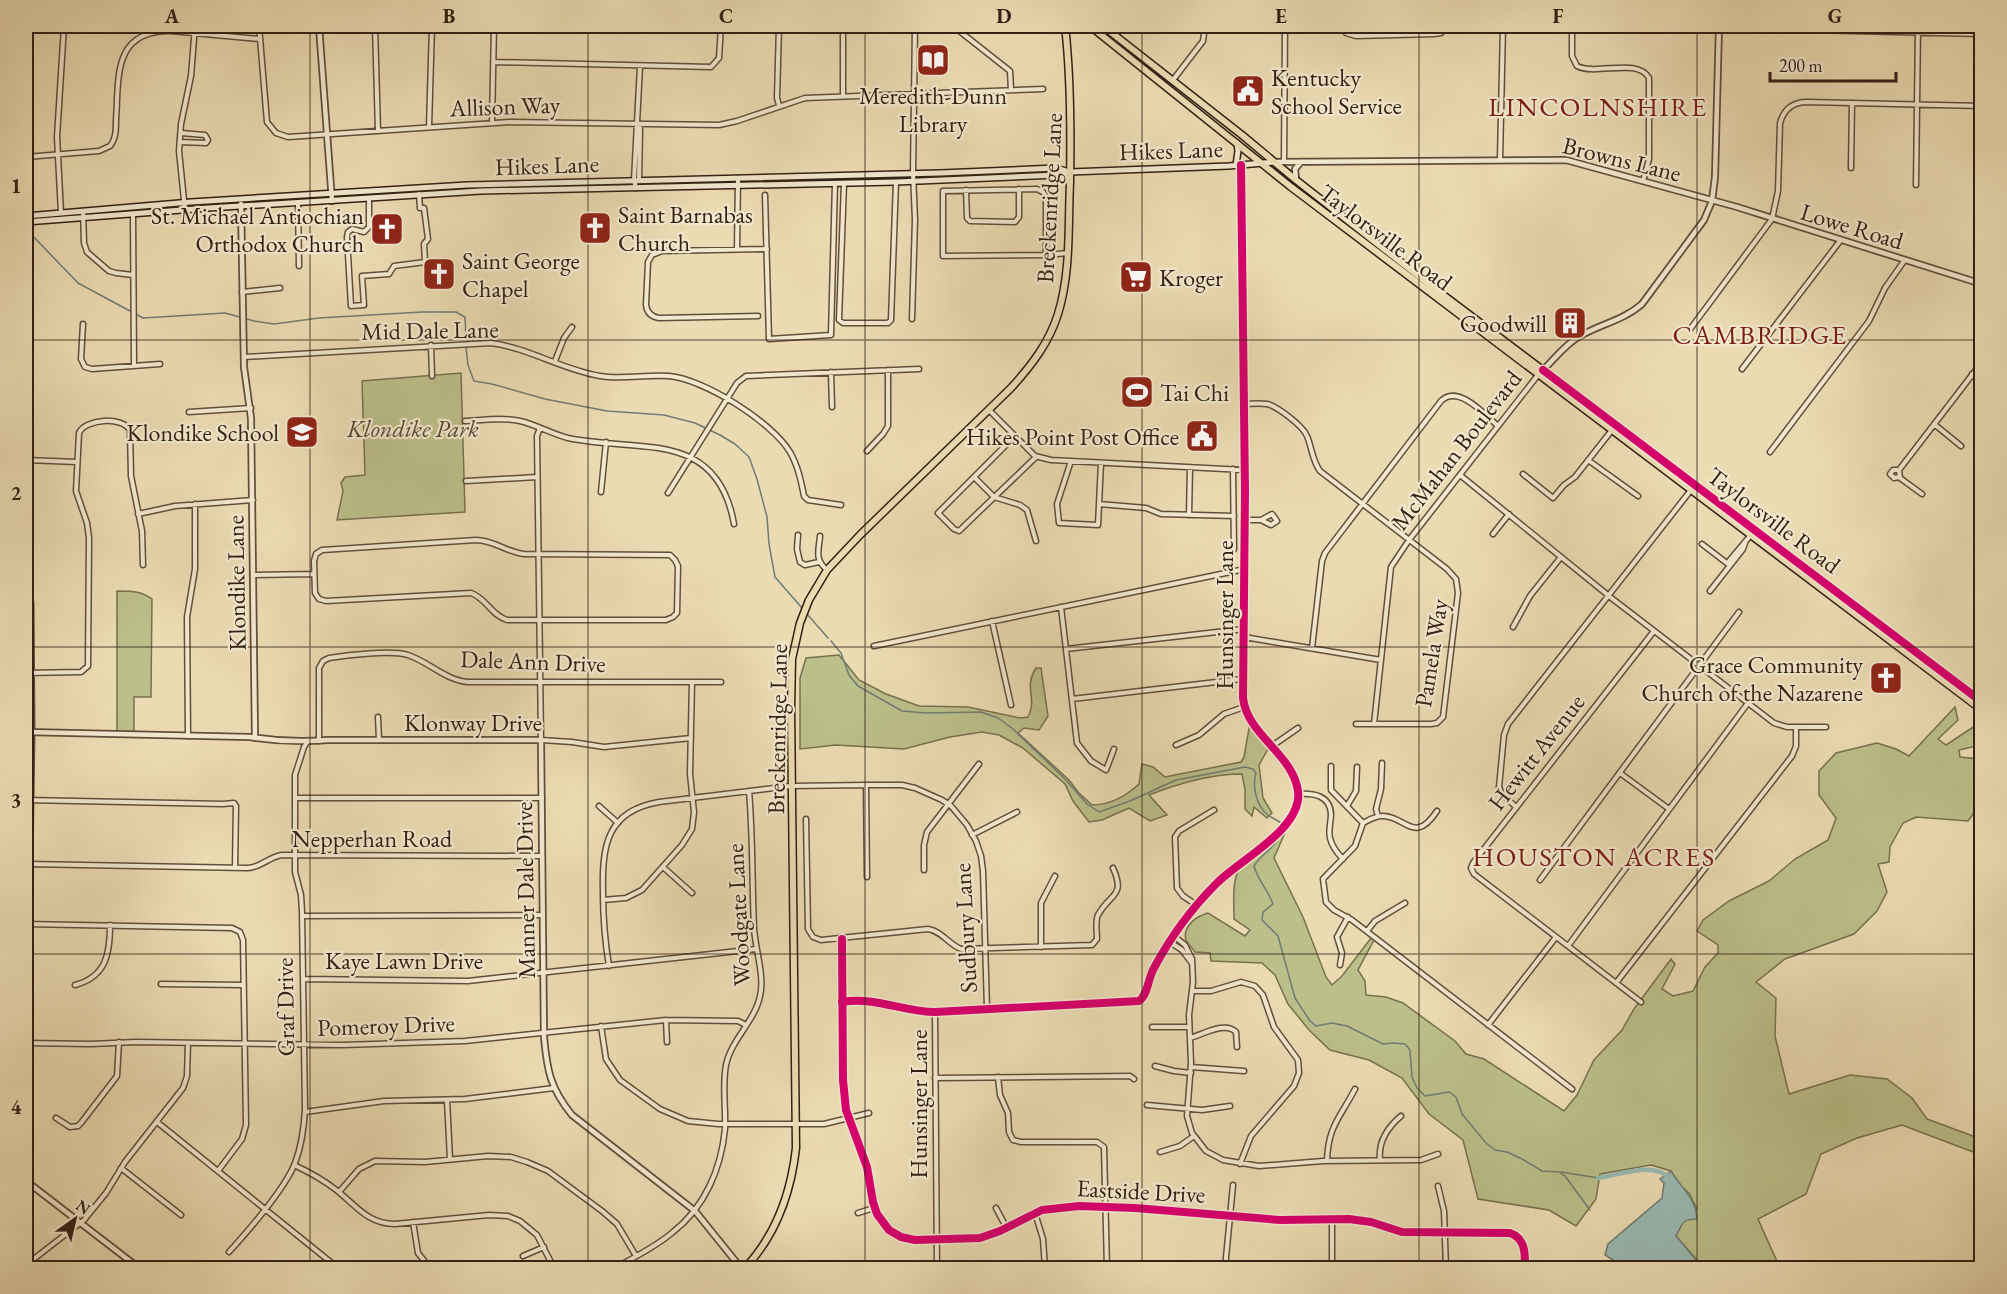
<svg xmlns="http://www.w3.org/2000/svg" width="2007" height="1294" font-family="'EB Garamond',serif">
<rect width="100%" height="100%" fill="#ebdbb3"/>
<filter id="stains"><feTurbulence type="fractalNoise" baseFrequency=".00333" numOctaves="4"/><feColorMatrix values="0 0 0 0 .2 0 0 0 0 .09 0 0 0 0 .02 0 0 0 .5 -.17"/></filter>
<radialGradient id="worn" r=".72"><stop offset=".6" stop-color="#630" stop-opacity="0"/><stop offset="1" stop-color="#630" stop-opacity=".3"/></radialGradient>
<path fill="#bbbf8a" stroke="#77704f" stroke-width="1.5" d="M461,373L465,512L337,520L343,491L341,483L345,477L365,475L362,381Z
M117,591C130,591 142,591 152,599L151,697H134V733L117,732Z
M839,655L859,680L886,694L919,706L968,707L1020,718L1028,717C1038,698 1023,688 1036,668H1041L1048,716L1039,730L1024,728L1018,733L1069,780L1079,793L1092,805C1110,805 1126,796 1139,784L1142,764L1153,767L1165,777L1241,762L1244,757L1250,723L1269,747L1259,765L1263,798L1272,813L1267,818L1254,807L1252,816L1245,809V789L1242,774C1211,774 1177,784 1149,795L1167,815L1150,821L1129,808L1102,820L1089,822L1073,801L1065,784L1023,748L999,735L982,732L950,737L904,749L836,745L800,749V678L806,658Z
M1955,707L1958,720L1938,739L1946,745L1981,722V745L1959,750L1960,757L1981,759C1981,782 1984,802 1968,821L1916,817L1903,823L1890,847L1889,862L1878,864L1887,892L1877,911L1854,934L1785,959L1756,982L1776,998L1775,1036L1789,1094L1850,1075L1887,1079L1912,1098L1927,1119L1981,1139V1155L1902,1125L1857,1138L1821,1154L1806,1194L1758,1219L1780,1268H1704L1676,1236L1683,1222L1697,1209L1689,1193L1678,1184L1671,1171L1651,1165L1600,1174L1596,1199L1576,1226L1549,1210L1478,1199L1463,1140L1429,1114L1402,1078L1369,1060L1330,1050L1309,1030L1288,1004L1275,975L1262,963L1211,961L1210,953L1195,952C1193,949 1188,944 1186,940C1182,926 1197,916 1208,913L1245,936L1250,930L1234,919C1234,905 1232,884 1238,871C1244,860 1273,841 1284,835L1274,858L1303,917L1326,977L1332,985L1342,976L1371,938L1374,940L1358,970L1365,981L1366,995L1386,997L1403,1003L1455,1041L1466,1054L1484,1059L1564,1111L1577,1095L1594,1060L1622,1030L1634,1009L1671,959L1675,964L1662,989L1673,996L1693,991L1705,967L1718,953V945L1697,931L1703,920L1729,901L1769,881L1795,859L1828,840L1836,818L1819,795V771L1836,753L1877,743L1896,749L1909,756Z"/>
<path fill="#99bab3" stroke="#707c73" stroke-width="1.5" d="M1671,1171C1681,1188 1696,1198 1697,1219C1682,1219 1682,1224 1676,1236L1702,1267L1614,1268L1613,1260L1605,1255L1608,1244L1662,1198L1664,1183L1660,1179Z"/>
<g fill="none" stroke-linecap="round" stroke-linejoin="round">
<path stroke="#707c73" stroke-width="1.5" d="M26,229L78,283L143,318L225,313L254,321L274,324L319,318L422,312H456L465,317L466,338
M466,347L468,365L474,381L492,384L545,399L607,411L664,415L695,423L720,435L735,444L749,457L757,479L767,517L769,544L775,577L802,608
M807,614L828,638
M831,641L841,653L849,675L858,686L902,711L926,713L981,712L998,718L1013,729L1066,780L1087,804L1099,812L1130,801L1176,780L1245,767L1253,769L1256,773C1252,786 1256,806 1268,815C1272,818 1277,820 1281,823V828
M1281,833C1277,847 1261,854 1254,866C1258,881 1268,890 1273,904L1263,912L1262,920L1278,936L1295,998L1310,1021L1316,1026L1332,1023L1347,1026L1383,1044L1393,1043L1405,1044L1410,1050L1412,1077L1417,1088L1425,1096L1449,1092L1456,1097L1462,1114L1486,1143L1495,1150L1507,1152L1522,1159L1542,1171L1559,1172L1565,1176L1590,1210
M1561,1172L1598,1178"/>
<path stroke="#99bab3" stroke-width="4.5" d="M1598,1178C1618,1175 1649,1163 1666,1175"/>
<g stroke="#614f3c" stroke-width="7">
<path id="minor" d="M259,26L267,122L276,133L288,137L510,122L719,125L737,121L805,98L1043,89
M375,26L378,131
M779,26L777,98L779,105
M953,26L1010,71L1011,90
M1340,26L1346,33L1356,36L1434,34L1441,33L1447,26
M1572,26V56L1577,66C1597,76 1637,57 1649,78V159L1643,181
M1719,28L1982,34
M493,62L711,67L719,58L721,26
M1173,80L1203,41L1205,26
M843,96V26
M492,123L494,26
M638,124L640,129L639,181
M429,127L432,26
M180,142L206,143L208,140L205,135L181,133
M26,157L99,151L110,146C116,139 116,129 116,120C119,78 112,30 171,31L260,39
M1500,159L1503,26
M1284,161L1285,26
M1851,168L1852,103
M844,183L839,320L843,323H888L891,320L896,182
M1916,185L1918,26
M636,188L634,180L640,66
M1037,189L1043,192L1046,197V255L943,256V191Z
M966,190L967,218L970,221L1015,222L1019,217V189
M765,195L769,339L831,335L835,183
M369,198V227L364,232L352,229L348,232L347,237L351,306L364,305L362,276L389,274L394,266L425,262L424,244L428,239L424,208H420L419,194
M298,203L299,266
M185,210L179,151L181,124L191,76L195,26
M83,211L84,243L87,252L109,271L116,273L133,275
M61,213L57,137L64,26
M133,214L134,366
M737,249L738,178
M1046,255L1068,253
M242,292L280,288
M758,316L659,318C652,317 647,313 646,305L648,262L652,255L662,251L767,249
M912,319L915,220L913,173L915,26
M83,324L81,359L85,367L92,369L160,364
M1691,328L1772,219L1778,191L1780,123C1784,109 1793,102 1807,102L1982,106
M431,345L432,376
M244,357L491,343C529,348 563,370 600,376C623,380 646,374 669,376C704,379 772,422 790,452C798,466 801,481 804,496L808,500L841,505
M555,361L564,338L572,327
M1742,369L1840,241
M831,372L832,407
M1972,374L1982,382
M1243,404C1251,404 1259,403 1267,404C1277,406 1303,426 1307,436C1312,448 1312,460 1320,471L1447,569L1456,579L1458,593L1443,717L1437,723L1431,724H1356
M989,410L1035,456L1051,460L1244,470
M189,412L251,408
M465,421C483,420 503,417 520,421C537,425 552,434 568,438C638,453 717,428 734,524
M1934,424L1961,446
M540,428L537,436L541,740L572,742L604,747L691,738
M1015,436L938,513L954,529L959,531L1036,457
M867,451L883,434L888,426V370
M1770,452L1869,321L1885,288L1904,261
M26,460L77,462
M1588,460L1638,496
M1071,461L1057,504L1059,523L1098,525L1101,463
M1233,469L1234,549
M1899,470H1893L1890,474L1894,478L1899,477
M1523,474L1553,498L1564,485L1575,477L1612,430
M1460,475L1614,600L1774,723L1787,727H1826
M974,477L994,497L1020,505L1027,510L1036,541
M466,481L537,477
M601,492L606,442
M668,493L737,383L746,376L919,369
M1922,494L1900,478L1899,470L1982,362
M1099,504L1146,508L1161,514L1234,516
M138,514L175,506L253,500
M1189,515L1190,467
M1245,520H1261L1271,525L1277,521L1272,514L1261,520
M1493,534L1509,514
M798,535L797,549L800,562L805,565L819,562
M820,536C819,550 814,559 827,570
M476,540C494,540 506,552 524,554L670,555L675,560L678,566L677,613L673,617L666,620H507C491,615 486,598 471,593L326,601L319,599L315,593L314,561L316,554L322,550Z
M1702,544L1728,564
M1729,564V561L1750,536
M254,575L314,574
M26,579L31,603L32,732L30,864L26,889
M1710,591L1743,549L1745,543
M1061,607L1077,743L1091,761L1106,770L1114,749
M992,621L1011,705
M1513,627L1530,596L1561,557
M1244,637L1381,660
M874,646L1245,569
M1312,648L1322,561L1325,553L1441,401C1458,384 1484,414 1497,425
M1066,649L1244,629
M26,673L81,672L88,666L89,538L87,523L76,491L79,433C85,419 122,416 130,430L131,476L142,531L143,565
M1072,699L1242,679
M378,717L379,740
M1374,724L1391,567L1409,540L1538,375
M188,736L187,617L195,569V504
M319,741V668L323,661L329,658C348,655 391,650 408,655C429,662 445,680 468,682H721
M1176,745L1199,735L1224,714L1244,707
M1272,746L1298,728
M1331,766V790L1363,823
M1620,773L1669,809
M866,785L867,877
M1298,794C1313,793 1330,795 1331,814C1331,822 1328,830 1330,838C1332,847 1337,853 1343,859
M295,798H542
M26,800L223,804L234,803L236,806L235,868
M599,806L618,823
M1347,806L1356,791L1357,767
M1516,807L1502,794L1499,787L1504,735L1508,724L1691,490
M1378,816L1376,809L1381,789L1382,763
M806,819L808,929L813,937L821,940L928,929C942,931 948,944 961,949L1092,945L1097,939C1097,932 1095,921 1098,915C1110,893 1126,897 1113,868
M1363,823L1355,846L1323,879L1326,902L1334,910L1352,920L1572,1089
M1363,823C1369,820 1375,816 1382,816C1405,815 1414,846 1437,811
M972,835L1017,812
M26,864L247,868C261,868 268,857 282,855L542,856
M663,867L692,893
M924,870V845L927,832L979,764
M1540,880L1739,612
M603,900L626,898L642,890L682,845L692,829L694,812L690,774L692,682
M1198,906L1183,896L1177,888L1175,837L1179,831L1214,810
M302,916L542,915
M26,924L232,928L240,932L243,940L246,1125L242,1139L218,1171
M1367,931L1375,921L1405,903
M1174,936L1185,945L1192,959L1193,982L1189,1015L1191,1063L1187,1116L1192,1133L1206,1151L1223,1160L1259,1166L1323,1161L1421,1160L1438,1154
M842,939L843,1080L846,1110L867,1167L873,1202L877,1214L889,1230L901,1237L915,1240L980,1238L1000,1231L1042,1210L1079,1206L1135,1208L1280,1220L1349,1219L1371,1222L1402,1232L1510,1233C1526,1239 1525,1254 1525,1268
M1170,942L1182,950L1191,962
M1568,946L1748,703
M1041,947V903L1055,876
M1340,965L1342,953L1337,937L1348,917
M609,966C605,942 603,917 603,892C602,847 606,811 659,802L791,786L866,785H902L915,788L942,800L951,806L967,825L976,841L981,856L983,871L987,1009
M303,979L468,981L756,949
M1616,983L1792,756L1796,746V727
M161,984L243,985
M75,985C106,977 110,954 110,925
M1192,991H1211L1241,982L1255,986L1263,995L1274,1027L1298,1060L1299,1073L1294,1086L1251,1136L1240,1164
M842,1002C874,996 904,1012 935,1012L1139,1001C1148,995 1148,978 1154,968C1170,938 1192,908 1216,884C1239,860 1303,829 1298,791C1293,754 1247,735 1243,698L1245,491L1241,165
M1641,1002L1474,874L1471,868L1473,863L1654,631
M935,1012L937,1268
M666,1020L667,1042
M1488,1025L1556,937
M601,1026L606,1059L620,1080L660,1109L688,1121L718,1124H824L869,1113
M1152,1027H1189
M1190,1038C1204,1034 1225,1021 1236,1032L1237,1047
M26,1043L91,1044L136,1042L343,1045L465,1041L666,1020L738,1021L746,1025
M1155,1066L1174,1071L1191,1073
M1191,1067L1244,1071
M998,1077L1000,1095L1008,1113L1009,1132L1013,1140L1021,1142H1097L1104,1147L1107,1268
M935,1078L1130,1076L1134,1079
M447,1100L450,1159
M1147,1105L1202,1110L1230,1106
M305,1112L384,1101L465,1099L554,1088
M56,1118L70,1127L78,1126L81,1123L117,1076L119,1042
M157,1122L338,1268
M1160,1152L1180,1146L1194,1136
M1380,1160C1378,1142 1388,1127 1401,1116
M1327,1161C1328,1126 1340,1118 1355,1089
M294,1165C309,1172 322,1179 335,1189C356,1205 367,1224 395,1224L489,1215L508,1216L520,1221L537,1235L554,1268
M121,1168L181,1215
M1438,1186L1444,1211L1446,1268
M339,1192L359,1169L375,1161L425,1162L488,1156L511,1157L527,1162L548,1171L602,1211L617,1224L636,1256
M996,1208L1006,1227
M858,1213L874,1208
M1035,1213L1043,1239L1045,1268
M1332,1219V1268
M413,1222L418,1253L430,1268
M229,1252C248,1231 285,1189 295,1163C302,1145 304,1128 305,1109L302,912L301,895L295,872V775L304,747L308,741
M523,1256L544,1247
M26,1265L84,1220L106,1193L125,1162L183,1088L187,1076L188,1043
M615,1268C634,1257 656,1247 673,1232C705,1207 721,1169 725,1129C726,1108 722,1086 726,1065C731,1040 755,1021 760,996C765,977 755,948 754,928C752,883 753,837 749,791
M1225,1268L1233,1185"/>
</g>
<g stroke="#614f3c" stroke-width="8">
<path id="tertiary" d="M319,26L332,201
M1274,162L1566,160L1737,207L1982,284
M1296,180L1295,169L1301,162
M241,204L244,367L251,418L255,738
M1542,371C1555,359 1564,345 1580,336C1601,324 1624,320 1642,304L1704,220L1712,201L1715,177L1719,26
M26,732L250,737C275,741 303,742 328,740H541L544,1037C547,1070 550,1088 572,1115L695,1211L741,1268
M26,1181L139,1268"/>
</g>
<g stroke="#332014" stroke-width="8">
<path id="secondary" d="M1236,165L1238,151L1237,143
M26,216L191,202L467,185L940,173L1056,168L1069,172
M26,222L208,208L481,191L896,182L1057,175L1070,172L1229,166L1274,162"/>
</g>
<g stroke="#332014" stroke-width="9">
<path id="primary" d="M1090,26L1291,187L1982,710
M1103,26L1242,135L1296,180L1438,291L1982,702
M745,1268C776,1235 791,1193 796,1148L791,709L792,659L800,623L809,600L827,570L860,535L1011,388C1031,366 1049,343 1058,314C1071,272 1068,226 1070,182C1071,129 1071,78 1065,26"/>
</g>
<use href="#minor" stroke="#f2e8ce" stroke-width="4"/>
<use href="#tertiary" stroke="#f2e8ce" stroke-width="4.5"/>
<use href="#secondary" stroke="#f2e8ce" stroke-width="5"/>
<use href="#primary" stroke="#ebdbb3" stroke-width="6"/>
<g stroke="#f2e8ce" stroke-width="11">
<path id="cycleway" d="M1543,370L1982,702
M842,939L843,1080L846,1110L867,1167L873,1202L877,1214L889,1230L901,1237L915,1240L980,1238L1000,1231L1042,1210L1079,1206L1135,1208L1280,1220L1349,1219L1371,1222L1402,1232L1510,1233C1526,1239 1525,1254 1525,1268
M842,1002C874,996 904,1012 935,1012L1139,1001C1148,995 1148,978 1154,968C1170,938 1192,908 1216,884C1239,860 1303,829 1298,791C1293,754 1247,735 1243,698L1245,491L1241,165"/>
</g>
<use href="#cycleway" stroke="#d6006c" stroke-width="8"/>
</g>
<path fill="none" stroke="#332014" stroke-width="1.5" stroke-opacity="0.55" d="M310,26V1268M588,26V1268M865,26V1268M1142,26V1268M1419,26V1268M1697,26V1268M26,340H1982M26,647H1982M26,954H1982"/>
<defs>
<g id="library-square" transform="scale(1.725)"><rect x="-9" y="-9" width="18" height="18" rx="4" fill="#8f2418" stroke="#f2e8ce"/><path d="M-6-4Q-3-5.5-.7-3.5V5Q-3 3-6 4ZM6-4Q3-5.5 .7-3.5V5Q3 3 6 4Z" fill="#fff"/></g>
<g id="civic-square" transform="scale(1.725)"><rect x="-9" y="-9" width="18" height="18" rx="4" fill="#8f2418" stroke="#f2e8ce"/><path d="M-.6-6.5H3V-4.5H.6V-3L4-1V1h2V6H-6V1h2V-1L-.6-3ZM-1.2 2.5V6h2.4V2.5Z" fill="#fff"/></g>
<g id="church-square" transform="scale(1.725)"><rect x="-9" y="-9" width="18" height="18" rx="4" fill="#8f2418" stroke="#f2e8ce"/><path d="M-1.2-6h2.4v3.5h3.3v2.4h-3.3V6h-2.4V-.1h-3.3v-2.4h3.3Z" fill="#fff"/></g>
<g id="supermarket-square" transform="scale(1.725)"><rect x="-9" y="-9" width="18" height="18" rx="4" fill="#8f2418" stroke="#f2e8ce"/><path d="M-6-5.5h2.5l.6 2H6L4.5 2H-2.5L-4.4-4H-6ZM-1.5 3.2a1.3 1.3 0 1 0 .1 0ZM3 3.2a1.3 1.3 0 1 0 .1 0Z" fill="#fff"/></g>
<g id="building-square" transform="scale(1.725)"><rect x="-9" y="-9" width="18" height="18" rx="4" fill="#8f2418" stroke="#f2e8ce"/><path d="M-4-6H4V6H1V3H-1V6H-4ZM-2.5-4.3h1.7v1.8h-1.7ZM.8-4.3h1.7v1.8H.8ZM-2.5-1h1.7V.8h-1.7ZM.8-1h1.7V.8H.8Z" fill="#fff"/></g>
<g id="stadium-square" transform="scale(1.725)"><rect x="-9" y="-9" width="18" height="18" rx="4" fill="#8f2418" stroke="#f2e8ce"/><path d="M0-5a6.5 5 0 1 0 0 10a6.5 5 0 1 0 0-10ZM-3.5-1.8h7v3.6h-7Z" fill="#fff"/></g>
<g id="school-square" transform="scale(1.725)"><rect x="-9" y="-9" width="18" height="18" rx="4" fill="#8f2418" stroke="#f2e8ce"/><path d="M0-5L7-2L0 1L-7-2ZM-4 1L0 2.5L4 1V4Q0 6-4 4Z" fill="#fff"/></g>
</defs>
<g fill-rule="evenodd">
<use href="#library-square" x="933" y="60"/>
<use href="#civic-square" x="1248" y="91"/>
<use href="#church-square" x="595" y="228"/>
<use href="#church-square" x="387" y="229"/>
<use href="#church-square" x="439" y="274"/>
<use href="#supermarket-square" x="1136" y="277"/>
<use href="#building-square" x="1570" y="323"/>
<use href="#stadium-square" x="1137" y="392"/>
<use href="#school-square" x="302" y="432"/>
<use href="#civic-square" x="1202" y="436"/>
<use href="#church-square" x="1886" y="678"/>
</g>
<g text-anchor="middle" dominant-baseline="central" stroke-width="4.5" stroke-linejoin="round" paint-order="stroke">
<g font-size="24" fill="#332014" stroke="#f2e8ce" text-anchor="start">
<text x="1271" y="77">Kentucky<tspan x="1271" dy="28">School Service</tspan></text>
<text x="933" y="95" text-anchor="middle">Meredith-Dunn<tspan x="933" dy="28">Library</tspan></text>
<text x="618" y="214">Saint Barnabas<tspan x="618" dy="28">Church</tspan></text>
<text x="364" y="215" text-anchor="end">St. Michael Antiochian<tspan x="364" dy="28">Orthodox Church</tspan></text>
<text x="462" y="260">Saint George<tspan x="462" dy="28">Chapel</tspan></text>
<text x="1159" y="277">Kroger</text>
<text x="1547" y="323" text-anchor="end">Goodwill</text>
<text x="1160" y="392">Tai Chi</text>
<text x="279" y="432" text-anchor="end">Klondike School</text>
<text x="1179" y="436" text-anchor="end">Hikes Point Post Office</text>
<text x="1863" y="664" text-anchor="end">Grace Community<tspan x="1863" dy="28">Church of the Nazarene</tspan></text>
</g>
<g font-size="24" fill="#332014" stroke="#f2e8ce">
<text transform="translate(505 106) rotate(-2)">Allison Way</text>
<text transform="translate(1171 150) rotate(-2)">Hikes Lane</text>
<text transform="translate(1622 159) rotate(14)">Browns Lane</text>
<text transform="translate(547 165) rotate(-2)">Hikes Lane</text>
<text transform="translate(1049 198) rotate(-87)">Breckenridge Lane</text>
<text transform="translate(1852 226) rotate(17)">Lowe Road</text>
<text transform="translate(1386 237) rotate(37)">Taylorsville Road</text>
<text transform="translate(430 330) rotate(-1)">Mid Dale Lane</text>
<text transform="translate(1456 450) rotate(-52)">McMahan Boulevard</text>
<text transform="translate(1774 520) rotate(37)">Taylorsville Road</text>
<text transform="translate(236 583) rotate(-91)">Klondike Lane</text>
<text transform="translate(1224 615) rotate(-90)">Hunsinger Lane</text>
<text transform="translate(1431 653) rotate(-81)">Pamela Way</text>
<text transform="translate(533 661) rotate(2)">Dale Ann Drive</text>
<text x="473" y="722">Klonway Drive</text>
<text transform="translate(777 729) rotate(-89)">Breckenridge Lane</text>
<text transform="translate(1536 752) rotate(-52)">Hewitt Avenue</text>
<text x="372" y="838">Nepperhan Road</text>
<text transform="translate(525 890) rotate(-91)">Manner Dale Drive</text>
<text transform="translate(738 915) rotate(-93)">Woodgate Lane</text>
<text transform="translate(965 928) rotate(-93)">Sudbury Lane</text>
<text x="404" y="960">Kaye Lawn Drive</text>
<text transform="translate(285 1007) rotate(-91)">Graf Drive</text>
<text transform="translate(386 1025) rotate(-2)">Pomeroy Drive</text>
<text transform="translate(918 1104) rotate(-90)">Hunsinger Lane</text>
<text transform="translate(1141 1191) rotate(3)">Eastside Drive</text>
</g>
<g font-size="24" font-style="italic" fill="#554832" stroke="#f2e8ce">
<text x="413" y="428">Klondike Park</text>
</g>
<g font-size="27" letter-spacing="1.5" fill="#7a1f14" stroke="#f2e8ce">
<text x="1598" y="106">LINCOLNSHIRE</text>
<text x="1760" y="334">CAMBRIDGE</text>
<text x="1594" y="856">HOUSTON ACRES</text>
</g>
</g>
<rect width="2007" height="1294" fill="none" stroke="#ebdbb3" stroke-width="66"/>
<g transform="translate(75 1219) rotate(34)" stroke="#f2e8ce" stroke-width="4.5" paint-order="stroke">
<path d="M0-4.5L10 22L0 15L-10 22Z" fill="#332014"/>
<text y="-9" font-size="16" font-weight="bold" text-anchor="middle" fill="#332014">N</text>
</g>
<path d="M1770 72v9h126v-9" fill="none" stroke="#332014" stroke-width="3"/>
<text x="1779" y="72" font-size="18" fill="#332014" stroke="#f2e8ce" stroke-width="4.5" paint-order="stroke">200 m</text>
<rect x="33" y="33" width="1941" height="1228" fill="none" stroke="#332014" stroke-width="2"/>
<g font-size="20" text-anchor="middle" font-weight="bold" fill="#332014">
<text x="172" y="23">A</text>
<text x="449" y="23">B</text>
<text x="726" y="23">C</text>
<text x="1004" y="23">D</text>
<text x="1281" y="23">E</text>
<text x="1558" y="23">F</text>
<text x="1835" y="23">G</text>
<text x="16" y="193">1</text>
<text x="16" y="500">2</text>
<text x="16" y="807">3</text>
<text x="16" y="1114">4</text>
</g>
<rect width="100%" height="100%" filter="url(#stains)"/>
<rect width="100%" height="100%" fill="url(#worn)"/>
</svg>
